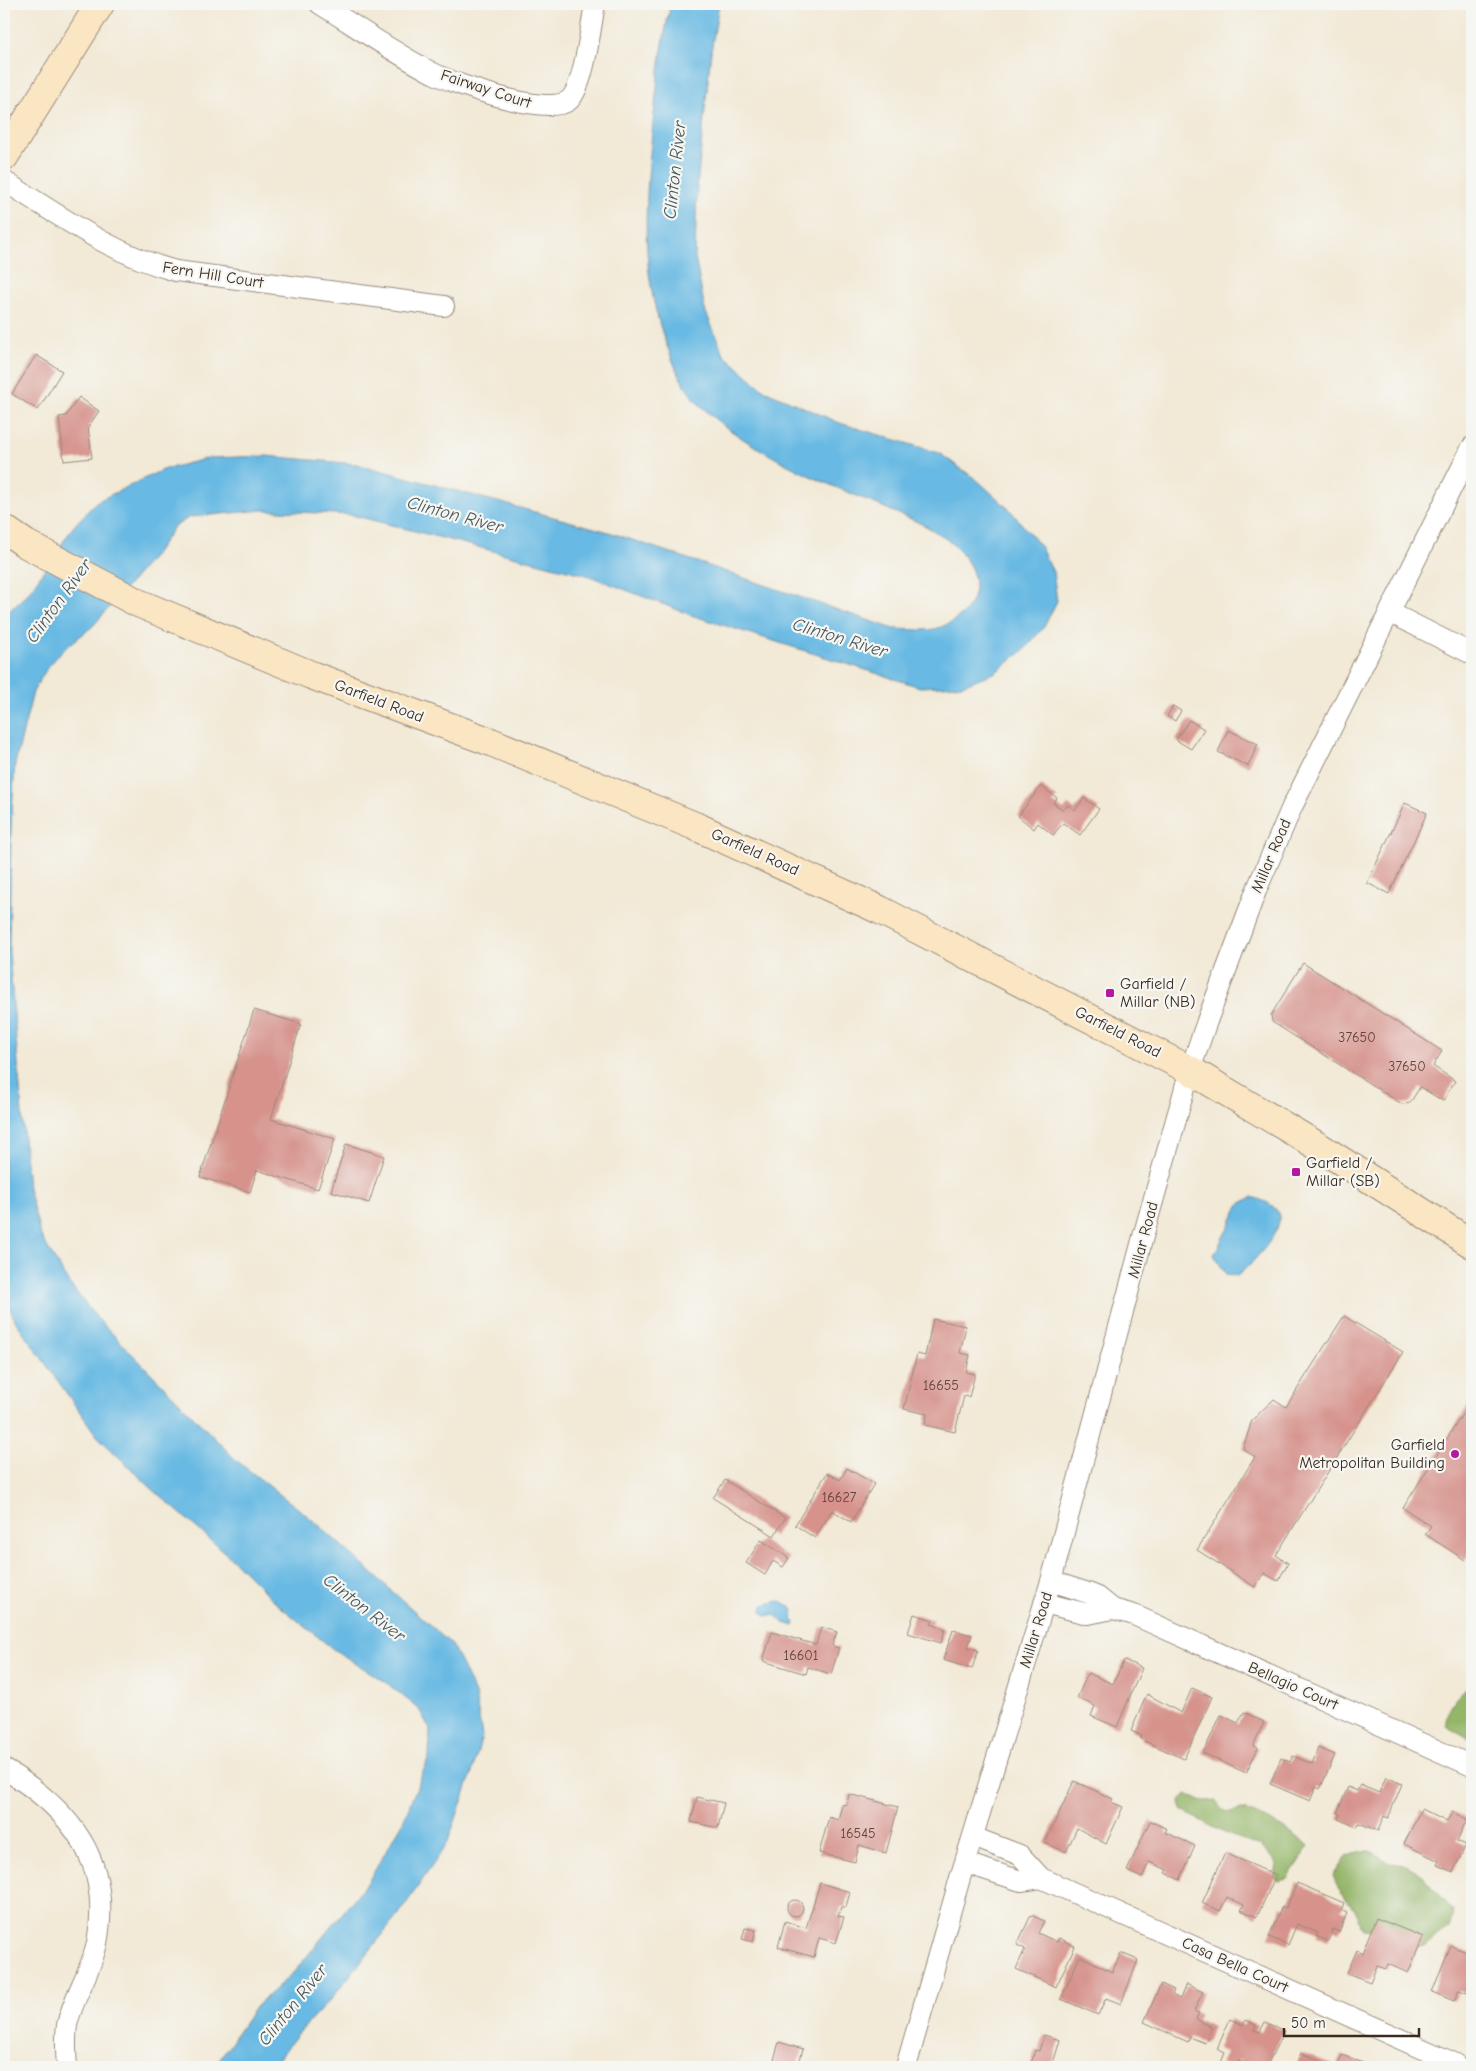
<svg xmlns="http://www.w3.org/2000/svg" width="1476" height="2071" font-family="'Comic Neue',sans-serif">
<rect width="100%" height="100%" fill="#f6f6f2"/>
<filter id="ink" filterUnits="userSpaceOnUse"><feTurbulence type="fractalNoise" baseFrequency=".02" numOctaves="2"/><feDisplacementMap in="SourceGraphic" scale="10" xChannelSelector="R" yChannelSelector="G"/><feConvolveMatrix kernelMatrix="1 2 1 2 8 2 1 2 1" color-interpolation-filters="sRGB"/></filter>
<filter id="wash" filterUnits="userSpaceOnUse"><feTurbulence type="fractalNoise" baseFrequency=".0096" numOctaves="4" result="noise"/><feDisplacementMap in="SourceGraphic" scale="20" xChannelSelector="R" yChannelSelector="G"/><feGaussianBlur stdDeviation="1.12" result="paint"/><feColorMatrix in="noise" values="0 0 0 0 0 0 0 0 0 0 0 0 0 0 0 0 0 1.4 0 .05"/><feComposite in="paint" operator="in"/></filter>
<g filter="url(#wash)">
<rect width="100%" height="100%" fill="#f2e9d6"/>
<path fill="#94b669" stroke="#687044" d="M1468,1688L1472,1690V1740L1446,1725C1445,1712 1456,1694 1468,1688Z
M1187,1794L1205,1802L1216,1801L1225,1811C1231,1813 1235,1810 1241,1810C1255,1811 1300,1836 1309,1846L1287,1879L1278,1881L1275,1878L1277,1864L1275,1859L1260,1846L1224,1833L1181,1810L1180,1801Z
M1360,1851H1371L1390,1863L1406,1865L1415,1870L1424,1876L1453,1911L1450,1926L1426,1946L1413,1948L1362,1927L1351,1904L1339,1889L1333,1876L1346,1857Z"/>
<path fill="#68b9e3" stroke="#527280" d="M671,4H719L711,52L697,186L695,257L705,310L724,355L764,390L840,423L939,453L977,480L1010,510L1040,546L1053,572L1057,601L1044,627L1024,650L996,672L962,685L920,687L691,615L587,575L352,515L263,510L190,517L174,527L155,554L93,626L64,649L47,668L33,692L15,764L11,826L9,952L28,1188L41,1236L68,1282L97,1318L237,1461L314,1521L452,1645L475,1694L482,1736L472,1773L447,1844L399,1914L331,1999L296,2036L272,2067H214L256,2006L294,1972L368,1882L402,1824L429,1757L430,1729L418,1708L384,1681L333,1649L276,1603L231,1558L149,1486L97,1436L16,1322L4,1296V616L29,592L74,526L96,502L162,470L209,458L266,456L357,464L609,532L894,629C908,629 929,632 941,627C985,609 984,571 951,543C935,529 914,520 894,512C859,496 822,483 788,465C757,448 723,429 699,404C686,391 677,373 671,356C637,276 645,199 654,114C658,77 662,40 671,4Z
M1252,1197C1262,1200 1278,1205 1279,1217C1282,1233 1250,1266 1237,1276L1226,1274L1214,1255L1240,1204Z
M778,1601L791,1606L794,1610L792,1619L795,1622L794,1626L784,1623L774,1614L767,1616L762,1611L763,1605Z"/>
<g id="blocks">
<path fill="#d6928b" d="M36,355L62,371L38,410L12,394Z
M79,397L99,411L88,427L92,458L64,461L59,417L66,416Z
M1173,706L1181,711L1175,721L1167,716Z
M1189,720L1204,729L1191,749L1176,740Z
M1228,730L1258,744L1248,766L1218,752Z
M1041,786L1057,798L1053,803L1064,810L1068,805L1075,810L1084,798L1099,809L1080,835L1063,823L1053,835L1038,823L1034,829L1018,816Z
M1405,803L1427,813L1389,894L1367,883Z
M1303,963L1442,1051L1433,1066L1455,1081L1443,1101L1420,1087L1410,1103L1402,1104L1272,1022L1271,1015Z
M254,1010L301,1024L271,1119L335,1139L318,1189L257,1170L250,1192L200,1177Z
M346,1144L384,1156L369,1203L331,1191Z
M1344,1316L1403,1352L1276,1555L1288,1563L1278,1581L1264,1573L1255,1587L1197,1550L1255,1457L1243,1449L1252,1420L1274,1399L1286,1407Z
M933,1319L966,1326L960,1353L970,1355L966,1372L975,1374L969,1397L964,1396L955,1432L925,1425L927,1414L904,1409L917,1354L925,1356Z
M1472,1399V1548L1465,1560L1425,1534L1431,1526L1403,1508Z
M847,1468L874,1484L851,1522L832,1510L815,1538L795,1525L827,1473L840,1480Z
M725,1480L785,1518L774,1536L713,1498Z
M761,1540L789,1558L783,1567L773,1561L765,1575L746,1563Z
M914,1614L933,1620L931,1624L945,1629L941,1643L908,1633Z
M821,1627L837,1632L832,1646L839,1648L831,1674L808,1667L806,1674L763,1661L772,1632L816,1645Z
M953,1630L972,1635L968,1647L978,1650L972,1669L943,1660Z
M1124,1660L1142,1668L1117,1727L1091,1716L1095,1706L1077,1698L1088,1673L1113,1684Z
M1192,1688L1212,1697L1184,1759L1140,1739L1142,1736L1131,1731L1147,1694L1181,1713Z
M1244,1712L1264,1722L1253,1746L1258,1748L1246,1773L1203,1753L1221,1715L1238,1723Z
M1318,1748L1335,1755L1320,1789L1316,1787L1310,1801L1270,1784L1281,1758L1290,1762L1293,1756L1312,1764Z
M1386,1777L1402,1784L1388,1818L1384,1816L1378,1831L1359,1823L1357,1827L1338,1819L1340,1814L1337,1813L1348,1787L1357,1791L1360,1785L1379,1793Z
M1074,1781L1113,1799L1111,1802L1123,1807L1106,1844L1077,1828L1066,1852L1045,1843Z
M849,1794L898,1807L886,1853L859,1845L855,1862L819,1853L829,1817L838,1820L842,1805L847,1804Z
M697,1797L724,1803L718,1828L691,1822Z
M1421,1809L1447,1822L1452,1812L1467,1819L1457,1841L1466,1845L1453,1872L1437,1865L1439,1861L1404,1844Z
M1150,1821L1167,1829L1165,1832L1195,1846L1180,1880L1166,1873L1168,1870L1149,1862L1142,1878L1127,1871Z
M1225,1853L1276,1875L1257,1917L1241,1910L1244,1905L1227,1897L1220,1911L1202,1903Z
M820,1883L850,1892L846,1907H841L838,1916L844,1917L836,1943L819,1938L814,1957L778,1947L785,1921L806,1928Z
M1297,1883L1344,1903L1341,1910L1347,1913L1339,1932L1333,1929L1328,1941L1316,1936L1318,1933L1297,1924L1288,1945L1269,1937L1282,1906L1286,1908Z
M787 1908a8 8 0 1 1 16 0a8 8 0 1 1-16 0Z
M1031,1915L1044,1921L1038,1933L1057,1942L1059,1938L1075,1946L1056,1987L1016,1969L1025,1949L1017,1945Z
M1376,1918L1423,1937L1408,1973L1388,1964L1386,1969L1377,1966L1370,1982L1347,1973L1357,1950L1362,1953Z
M745,1928L756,1930L753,1942L742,1939Z
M1451,1946L1472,1954V1995L1459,1990L1454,2001L1432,1992Z
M1121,1953L1138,1960L1121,2004L1106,1998L1098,2015L1061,1999L1080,1956L1112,1972Z
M1161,1984L1174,1990L1172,1995L1180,1999L1186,1984L1203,1992L1194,2011L1199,2013L1196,2019L1212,2027L1205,2043L1190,2037L1188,2042L1144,2022Z
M1230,2019L1243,2025L1246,2020L1256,2025L1254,2030L1260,2032L1265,2022L1284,2031L1266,2067H1256L1239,2060L1235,2067L1220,2065L1225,2053L1217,2049Z
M1044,2035L1060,2040L1052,2067H1030L1035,2050L1039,2051Z
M779,2042L803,2049L798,2067H772Z
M1301,2053L1337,2067H1295Z
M1342,2055L1366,2064L1364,2067H1337Z"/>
</g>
</g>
<g filter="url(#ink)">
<use href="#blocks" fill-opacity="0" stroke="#968a7a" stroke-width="1"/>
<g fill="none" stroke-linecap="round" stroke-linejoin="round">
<g stroke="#968a7a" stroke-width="22">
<path id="street" d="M320,4C357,27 394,53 433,73C457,85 545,116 568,101C584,90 591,24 595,4
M4,181C59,215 113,255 176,271L444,306
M1391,613L1472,654
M1051,1581L1088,1593L1098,1597L1113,1609L1134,1615L1472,1766
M1044,1603L1088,1614L1113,1609
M4,1769C70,1809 113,1861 97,1943C91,1972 73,1997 67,2025C65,2039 66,2054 67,2067
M973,1837L1020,1855L1041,1878L1456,2064
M965,1863L1021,1881L1041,1878
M906,2067L960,1878L1051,1581L1144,1233L1190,1070L1207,1021L1256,891L1292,807L1472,447"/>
</g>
<g stroke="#968a7a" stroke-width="30">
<path id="secondary" d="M4,157L100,4
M4,529L26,544L138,603L311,675L491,742L695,826L880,910L1190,1070L1321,1148L1472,1244"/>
</g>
<use href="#street" stroke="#fff" stroke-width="20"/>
<use href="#secondary" stroke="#fbe6c4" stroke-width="28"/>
</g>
</g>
<g fill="#b5179e" stroke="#f6f6f2" stroke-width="2">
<rect x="1105" y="988" width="10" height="10" rx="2.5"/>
<rect x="1291" y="1167" width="10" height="10" rx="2.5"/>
<circle cx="1455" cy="1454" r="5"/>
</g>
<g text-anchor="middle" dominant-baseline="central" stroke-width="4.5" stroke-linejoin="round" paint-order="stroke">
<g font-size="14" fill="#624439">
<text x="1357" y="1037">37650</text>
<text x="1407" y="1066">37650</text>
<text x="941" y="1385">16655</text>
<text x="839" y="1497">16627</text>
<text x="801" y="1655">16601</text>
<text x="858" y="1833">16545</text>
</g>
<g font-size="16" fill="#3b2a1e" stroke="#f6f6f2">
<text transform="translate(486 89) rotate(18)">Fairway Court</text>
<text transform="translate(213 275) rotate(9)">Fern Hill Court</text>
<text transform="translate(379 701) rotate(21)">Garfield Road</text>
<text transform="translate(755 852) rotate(24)">Garfield Road</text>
<text transform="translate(1271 856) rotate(-67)">Millar Road</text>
<text transform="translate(1118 1032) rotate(27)">Garfield Road</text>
<text transform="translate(1143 1240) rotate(-75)">Millar Road</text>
<text transform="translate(1036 1630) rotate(-73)">Millar Road</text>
<text transform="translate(1293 1686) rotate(24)">Bellagio Court</text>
<text transform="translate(1235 1965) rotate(24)">Casa Bella Court</text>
</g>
<g font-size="16" fill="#3b2a1e" stroke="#f6f6f2" text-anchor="start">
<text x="1120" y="984">Garfield /<tspan x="1120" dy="18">Millar (NB)</tspan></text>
<text x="1306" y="1163">Garfield /<tspan x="1306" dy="18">Millar (SB)</tspan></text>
<text x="1445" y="1445" text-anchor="end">Garfield<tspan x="1445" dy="18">Metropolitan Building</tspan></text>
</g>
<g font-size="18" font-style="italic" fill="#485559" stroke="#f6f6f2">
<text transform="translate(675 170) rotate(-84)">Clinton River</text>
<text transform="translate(455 515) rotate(15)">Clinton River</text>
<text transform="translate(59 601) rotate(-54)">Clinton River</text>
<text transform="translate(840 638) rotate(17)">Clinton River</text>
<text transform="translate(364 1608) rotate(38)">Clinton River</text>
<text transform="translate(293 2005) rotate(-51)">Clinton River</text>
</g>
</g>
<rect width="1476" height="2071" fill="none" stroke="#f6f6f2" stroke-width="20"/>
<path d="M1284 2028v8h135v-8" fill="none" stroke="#3b2a1e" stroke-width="2.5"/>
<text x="1291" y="2028" font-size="15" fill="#3b2a1e" stroke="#f6f6f2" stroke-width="4" paint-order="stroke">50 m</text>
</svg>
